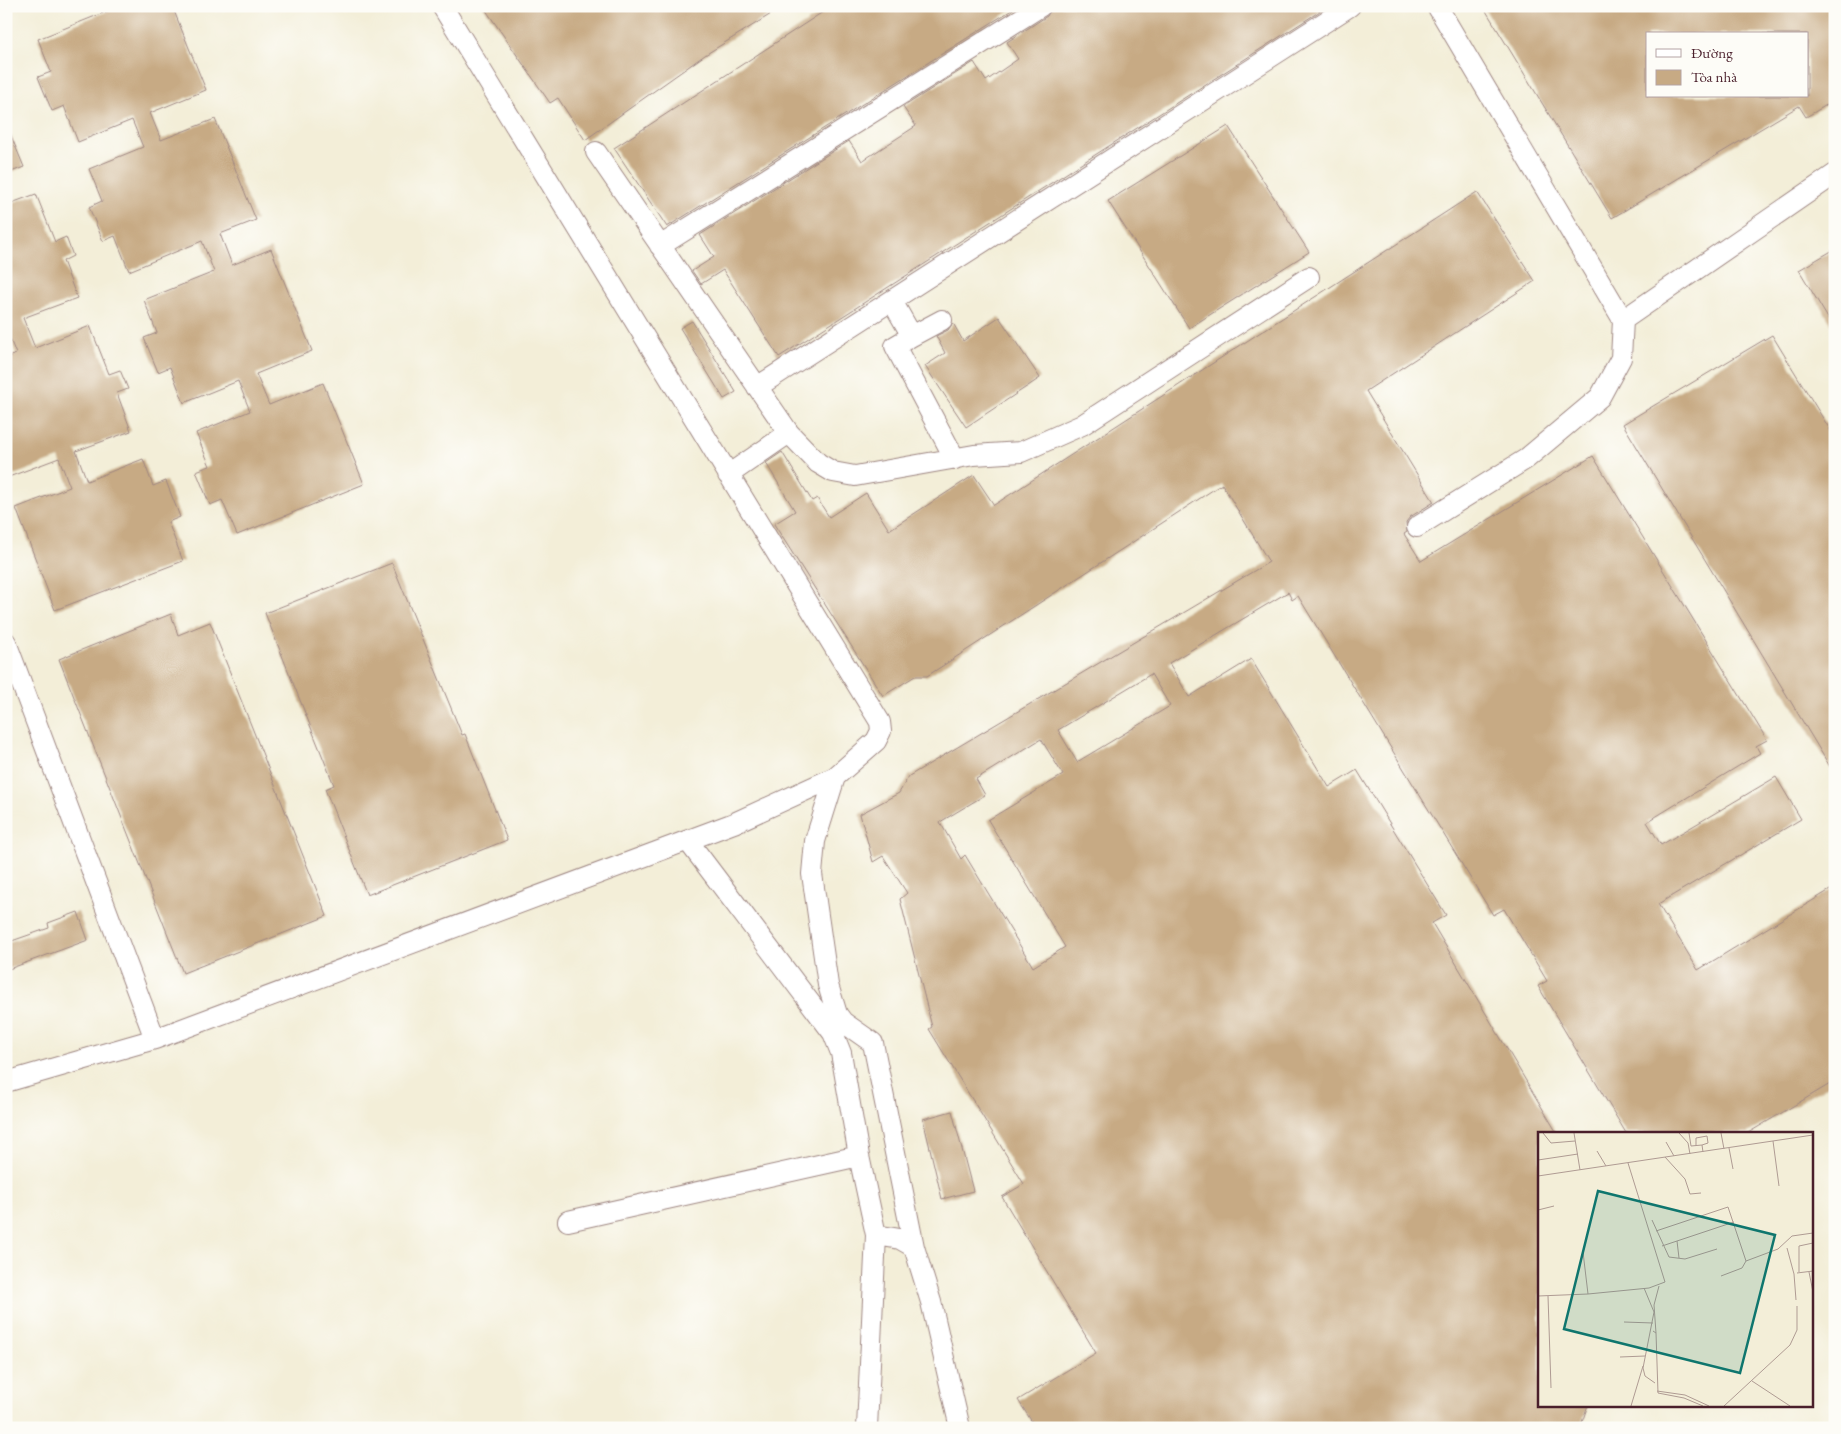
<svg xmlns="http://www.w3.org/2000/svg" width="1841" height="1434" font-family="'EB Garamond',serif">
<rect width="100%" height="100%" fill="#fdfcf7"/>
<filter id="ink" filterUnits="userSpaceOnUse"><feTurbulence type="fractalNoise" baseFrequency=".02" numOctaves="2"/><feDisplacementMap in="SourceGraphic" scale="10" xChannelSelector="R" yChannelSelector="G"/><feConvolveMatrix kernelMatrix="1 2 1 2 8 2 1 2 1" color-interpolation-filters="sRGB"/></filter>
<filter id="wash" filterUnits="userSpaceOnUse"><feTurbulence type="fractalNoise" baseFrequency=".0096" numOctaves="4" result="noise"/><feDisplacementMap in="SourceGraphic" scale="20" xChannelSelector="R" yChannelSelector="G"/><feGaussianBlur stdDeviation="1.12" result="paint"/><feColorMatrix in="noise" values="0 0 0 0 0 0 0 0 0 0 0 0 0 0 0 0 0 1.4 0 .05"/><feComposite in="paint" operator="in"/></filter>
<g filter="url(#wash)">
<rect width="100%" height="100%" fill="#f3eed8"/>
<g id="blocks">
<path fill="#c7aa84" fill-rule="evenodd" d="M106,6H172L206,90L150,113L161,140L215,119L256,220L220,234L232,265L271,249L312,351L256,374L269,405L323,383L364,484L237,535L222,500L210,505L196,471L210,466L196,433L250,411L238,381L184,403L170,367L158,372L144,338L157,333L144,300L214,272L202,241L129,271L115,236L103,241L89,207L102,201L89,169L143,147L132,120L78,142L64,106L52,111L38,77L51,72L38,39L108,11Z
M483,6H784L705,55L585,140L558,98L550,103Z
M832,6H1018L667,227L614,148Z
M1053,6H1328L779,357L723,270L701,284L692,271L714,257L700,235L849,141L862,161L916,126L903,107L974,62L986,81L1018,59L1007,42L1047,16Z
M1483,6H1835V100L1806,117L1799,106L1612,218ZM1647,34H1807V96H1647Z
M6,124L24,167L6,174Z
M1228,126L1309,252L1189,328L1108,201Z
M1477,192L1535,281L1366,391L1434,502L1410,517L1406,522L1407,532L1404,534L1421,561L1593,456L1767,740L1756,746L1760,753L1647,822L1661,845L1776,777L1801,819L1658,904L1698,970L1835,887V1081L1748,1133H1626L1538,986L1547,981L1504,909L1493,915L1298,596L1292,600L1288,592L1169,663L1189,697L1251,659L1329,787L1357,770L1446,915L1432,923L1557,1133H1540V1405H1588L1580,1428H1036L1018,1400L1096,1353L1002,1197L1024,1184L929,1029L932,1027L900,899L907,893L883,856L873,862L860,814L899,793L909,776L1269,562L1222,484L927,676H915L883,696L774,524L795,511L766,463L782,452L812,501L817,498L829,517L866,493L889,530L974,475L994,505ZM1151,674L1170,706L1077,762L1058,730ZM1041,739L1063,775L988,820L1065,947L1033,967L965,855L961,859L940,822L985,795L976,779Z
M36,194L55,242L66,237L73,256L63,261L77,298L23,318L35,348L90,326L109,374L120,370L128,389L117,393L131,431L76,451L87,481L143,459L153,486L166,481L180,517L168,522L183,561L55,610L16,508L70,487L59,458L6,478V358L16,354L6,329V205Z
M1835,249V330L1799,270Z
M999,317L1040,378L966,427L925,366L945,353L936,336L948,330L953,323L963,341Z
M692,321L736,392L724,399L680,328Z
M1772,335L1835,438V775L1623,424Z
M392,563L462,735L465,734L507,840L367,895L325,789L334,785L265,613Z
M171,614L178,635L210,622L327,916L183,973L59,659Z
M78,912L88,940L6,970V943L49,928L48,923Z
M952,1111L973,1191L942,1199L923,1119Z"/>
</g>
</g>
<g filter="url(#ink)">
<use href="#blocks" fill-opacity="0" stroke="#9e8682" stroke-width="1"/>
<g fill="none" stroke-linecap="round" stroke-linejoin="round">
<g stroke="#9e8682" stroke-width="22">
<path id="minor" d="M1437,6L1623,320
M596,152L789,433L818,463L833,472L855,476L974,455L1021,452L1082,425L1309,277
M660,246L1041,6
M892,301L912,336L895,346L955,459
M912,336L942,320
M757,387L1350,6
M728,475L789,433
M1417,527L1526,459L1600,397L1621,358L1623,320L1835,174
M6,642L155,1039
M835,777L815,841L812,874L828,985L837,1014L843,1022L873,1043L914,1247
M688,841L833,1033L841,1053L859,1156L876,1235L867,1428
M6,1082L155,1039L734,823L835,777L876,741L881,731L880,722L442,6
M568,1221L859,1156
M876,1235L900,1239L914,1247L931,1302L960,1428"/>
</g>
<use href="#minor" stroke="#fff" stroke-width="20"/>
</g>
</g>
<g transform="translate(1538 1132)">
<rect width="275" height="275" fill="#f3eed8"/>
<path fill="none" stroke="#af9b93" stroke-width="1" d="M5,1L13,11L37,9M36,1L42,38M141,1L150,11L152,22M151,1L153,14L164,13L165,20M183,1L186,17M235,9L241,54M128,10L136,24M158,14V6L169,4L170,11L164,13M191,16L195,37M59,19L68,34M127,25L147,47L152,62L163,61M0,28L40,22M0,44L275,3M0,78L16,74M114,88L131,125L147,127L179,117M118,99L190,75L208,129M139,109L141,126M124,114L196,90M249,116L256,142L258,168M45,120L50,162M261,140V114L275,111M271,140L275,160M259,141L275,139M183,144L204,136L208,129L240,117L254,104L275,101M106,156L116,180L105,236L107,244L117,251M0,164L50,162L111,156L127,150L90,31M10,164L13,256M86,190L115,191M115,199L118,201L120,261L146,266L165,274M118,201L116,173L121,154M82,225L107,224M214,249L252,274M119,259L147,263L171,274M93,274L105,234M186,274L252,213L259,198V174"/>
<path fill="#0f766e" fill-opacity="0.15" stroke="#0f766e" stroke-width="2.5" d="M60,59L237,103L202,241L26,197Z"/>
<rect width="275" height="275" fill="none" stroke="#4a1f2b" stroke-width="2.5"/>
</g>
<rect width="1841" height="1434" fill="none" stroke="#fdfcf7" stroke-width="25"/>
<rect x="1646" y="32" width="162" height="65" fill="#fdfcf7" stroke="#b5a4a5"/>
<rect x="1656" y="49" width="25" height="8" fill="#ffffff" stroke="#b5a4a5"/>
<text x="1691" y="58" font-size="15" fill="#4a1f2b">Đường</text>
<rect x="1656" y="70" width="25" height="15" fill="#c7aa84" stroke="#b5a4a5"/>
<text x="1691" y="82" font-size="15" fill="#4a1f2b">Tòa nhà</text>
</svg>
